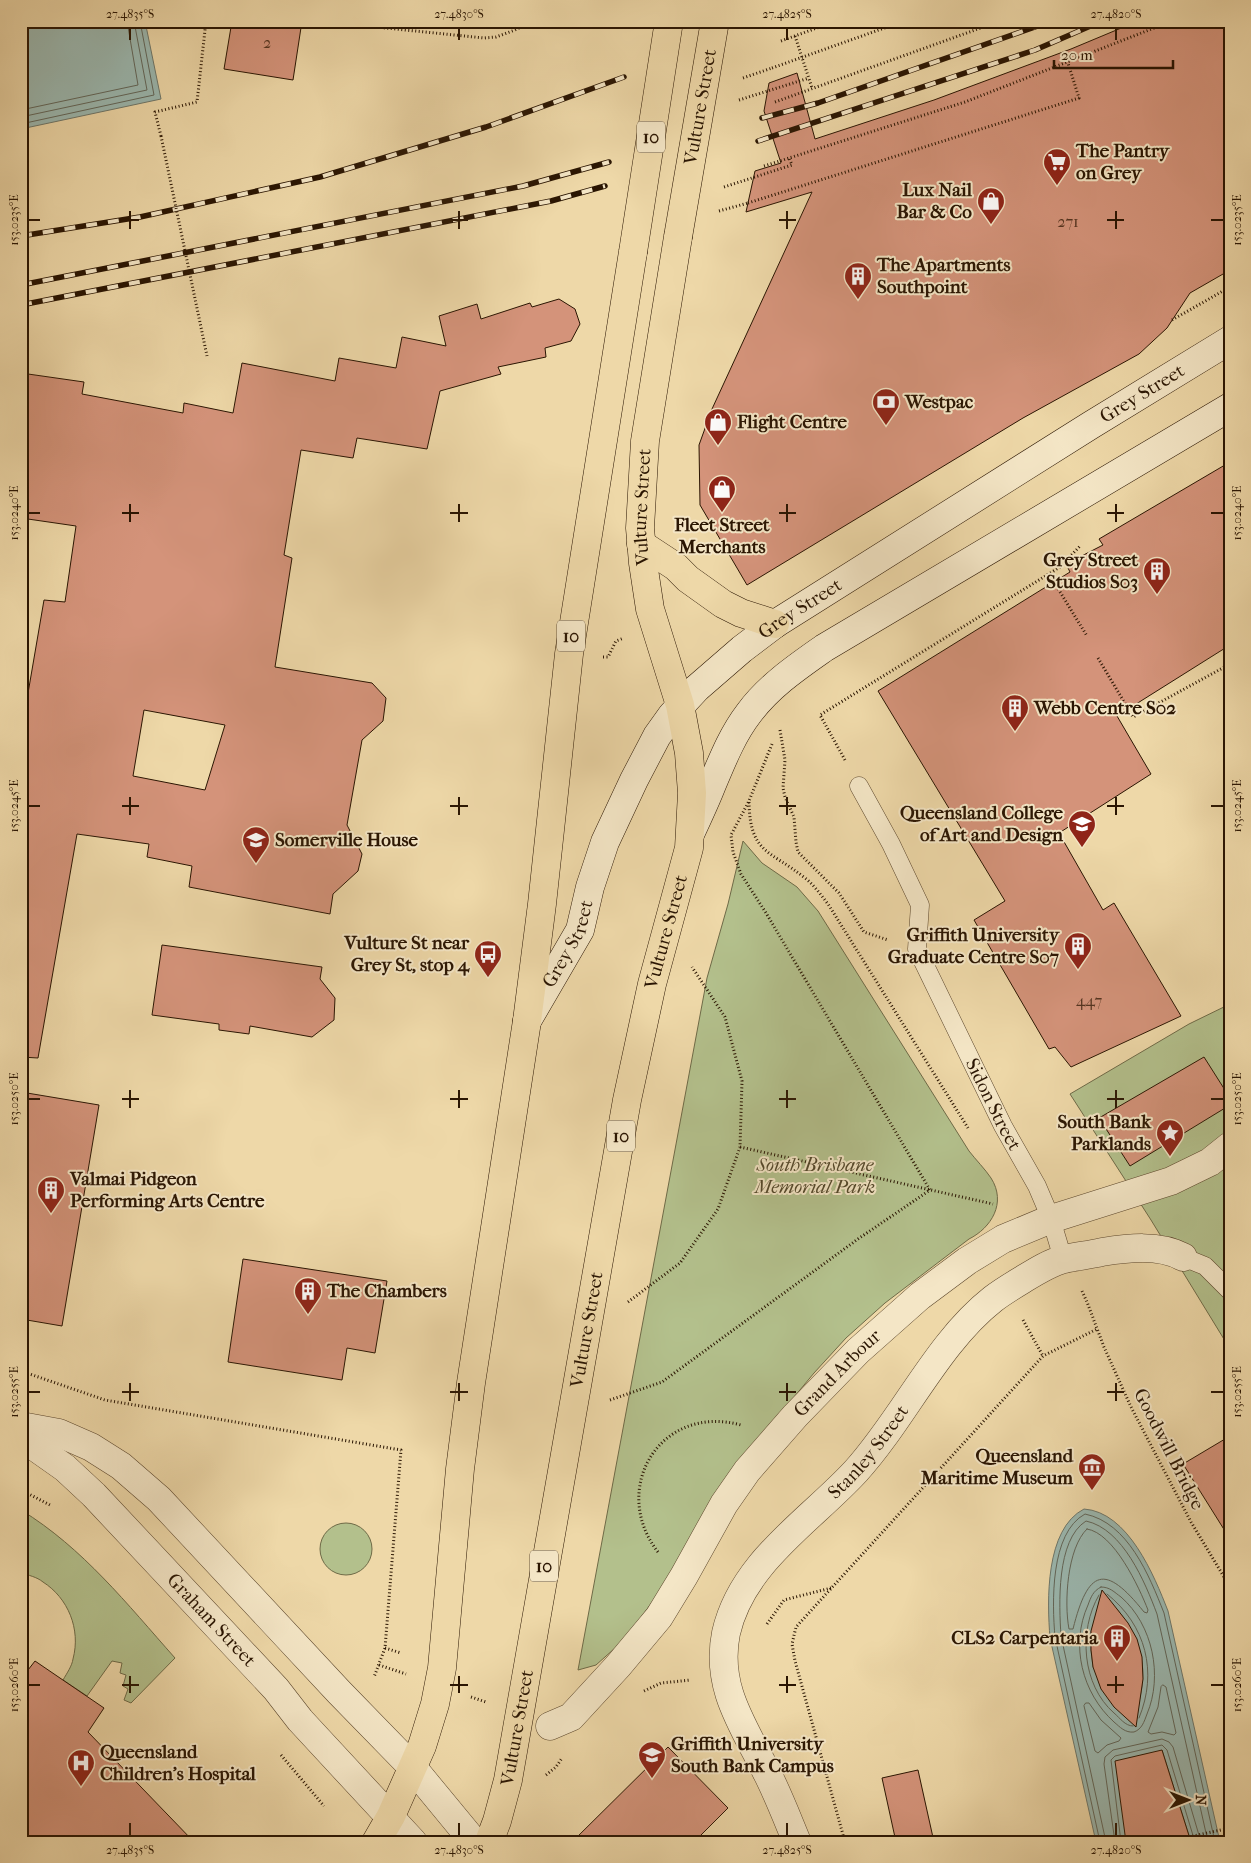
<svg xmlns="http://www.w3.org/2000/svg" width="1251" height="1863" font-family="'IM FELL French Canon',serif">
<rect width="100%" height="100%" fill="#eed8a8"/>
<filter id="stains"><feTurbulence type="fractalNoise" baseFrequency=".004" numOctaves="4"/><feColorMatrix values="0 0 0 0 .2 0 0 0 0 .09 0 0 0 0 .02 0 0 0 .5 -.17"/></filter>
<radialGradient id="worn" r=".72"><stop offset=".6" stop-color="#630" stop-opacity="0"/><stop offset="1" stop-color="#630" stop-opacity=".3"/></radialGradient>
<path fill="#b3c08c" stroke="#6e6a47" d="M743,841L762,863L797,887L818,911L969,1151C976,1160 985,1169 991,1178C1007,1203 991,1228 969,1239L885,1303L846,1338L814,1373L775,1420L676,1565L656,1597L624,1640L596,1665L578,1670L707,978L728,904Z
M1230,1004V1349L1151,1220L1070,1094L1189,1024Z
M21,1510C83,1548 127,1604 175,1658L131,1703L124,1700L128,1689L123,1686L126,1675L120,1673L122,1663L112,1661L87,1696L63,1680C67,1673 72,1666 73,1659C81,1629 68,1598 43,1582C37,1577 28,1575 21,1573Z
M320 1549a26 26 0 1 1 52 0a26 26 0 1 1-52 0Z"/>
<path fill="#9bb8b0" stroke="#6e776a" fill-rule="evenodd" d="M21,21H145L161,99L21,129Z
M1084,1509C1128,1512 1154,1575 1168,1611L1220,1842H1191L1162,1750L1126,1842H1096L1050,1638C1047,1601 1045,1529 1084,1509ZM1117,1609C1146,1646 1150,1678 1132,1722L1093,1667L1091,1650V1631Z"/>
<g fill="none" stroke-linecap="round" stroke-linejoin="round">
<path stroke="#626659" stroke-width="1" d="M21,110L138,85L127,21
M21,117L147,90L134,21
M21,124L154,95L140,21
M1087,1529C1114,1533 1139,1587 1148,1610L1147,1613L1144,1612C1105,1563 1088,1569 1073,1629H1069C1064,1603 1067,1548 1087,1529Z
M1101,1587C1110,1587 1114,1592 1121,1597C1153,1625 1163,1676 1147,1714C1144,1722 1142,1729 1134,1732C1125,1733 1120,1727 1114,1722C1082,1693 1070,1645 1088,1605C1091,1597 1093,1591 1101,1587Z
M1107,1594C1146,1625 1158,1672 1139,1718
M1099,1595C1078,1631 1082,1685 1114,1713C1120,1718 1125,1726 1133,1726
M1163,1685L1166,1687L1176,1733L1174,1735L1162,1732L1151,1734L1148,1732L1158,1707L1161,1687Z
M1086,1703H1089L1101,1720L1121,1738L1119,1741L1107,1745L1098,1753L1095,1751L1084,1706Z
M1100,1842L1055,1637C1052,1603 1050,1533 1085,1514C1128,1523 1149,1575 1164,1613L1215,1842
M1106,1842L1061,1636C1059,1605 1056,1540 1086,1521C1123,1529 1145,1582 1157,1614L1208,1842
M1115,1842L1104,1764L1105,1757L1113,1750L1162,1739L1169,1742L1173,1747L1201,1842
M1121,1842L1111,1760L1115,1756L1162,1745L1167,1750L1195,1842"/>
</g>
<path fill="#d4937a" stroke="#2a1502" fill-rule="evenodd" d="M232,21H302L293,80L224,69Z
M1138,21H1230V270L1190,293L1167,328L1139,354L1023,418L747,585L700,505L699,445L712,409L812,192L746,212L755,171L781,163L764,111L769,83L797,73L815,139L934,100L1071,49Z
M559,299L575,309L580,324L571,341L545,348L546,357L498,367L501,374L440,391L427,449L357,438L353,458L301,450L284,555L292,558L275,667L372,683L386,698L383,721L362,740L347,825L362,854L358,871L333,894L330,914L189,887L192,866L147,857L149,844L77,834L38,1058L21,1057V734L44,600L65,602L76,526L21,518V373L84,382L82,394L183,413L184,403L233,413L242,363L335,381L339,358L396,368L402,337L446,346L439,316L477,304L481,319L530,303L532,307ZM144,710L225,725L205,790L133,776Z
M1230,462V645L1117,716L1151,774L1059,833L1103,910L1114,903L1181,1016L1071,1067L1055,1047L1049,1049L974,920L1005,901L878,691L1070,572L1066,564L1103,545L1099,539Z
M162,945L322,967L320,979L335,998L334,1020L312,1037L250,1026L249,1034L219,1030V1024L152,1015Z
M1204,1057L1230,1098V1105L1130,1166L1099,1118Z
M21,1092L99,1105L62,1326L21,1319Z
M243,1259L387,1281L375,1353L347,1348L342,1380L228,1362Z
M1230,1436V1539L1183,1464Z
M1102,1590L1128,1623L1137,1639L1142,1657L1143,1679L1136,1727L1114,1707L1101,1689L1093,1667L1091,1650V1631Z
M35,1661L104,1708L88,1732L194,1842H21V1679Z
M668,1747L728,1808L694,1842H572Z
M1162,1750L1191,1842H1126L1115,1761Z
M918,1770L934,1842H896L882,1778Z"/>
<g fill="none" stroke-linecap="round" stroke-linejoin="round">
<g stroke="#5b462c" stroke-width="19">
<g id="lane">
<path id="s1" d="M859,786L891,844L920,905L917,949L1003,1126L1037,1186L1051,1219L1063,1259"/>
<path d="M1183,1257L1205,1266L1230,1291"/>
</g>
</g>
<g stroke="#5b462c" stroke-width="29">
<g id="street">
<path d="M21,1426L59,1433L91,1447L121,1466L159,1499L339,1692L413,1768L474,1842"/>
<path id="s2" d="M21,1437L65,1468L94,1495L276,1689L300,1720L413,1842"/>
<path id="s3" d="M550,1726L571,1717L618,1666L659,1617L684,1576L724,1504L747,1471L795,1416L858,1351L920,1296L967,1261L1003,1239L1051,1219L1171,1181L1210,1162L1230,1146"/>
<path id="s4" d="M797,1842C787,1818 778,1794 766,1771C743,1725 715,1687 726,1633C742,1562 810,1521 856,1471C904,1418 937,1343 993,1299C1002,1292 1012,1286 1022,1280C1035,1272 1049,1263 1064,1259C1077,1256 1090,1255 1102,1252C1128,1248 1159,1244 1183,1257"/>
</g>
</g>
<g stroke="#2a1502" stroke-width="29">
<g id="secondary">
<path d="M691,832C698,817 705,802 711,787C722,761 732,735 749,713C769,686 797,667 824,648L1230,407"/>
<path id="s5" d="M527,1021L580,930L590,887L605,842L634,780L657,736L672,715L697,688L742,649L775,624L1091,425L1230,340"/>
</g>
</g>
<g stroke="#2a1502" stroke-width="29">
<g id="primary">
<path d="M641,544L676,567L688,579L723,604L741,613L775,624"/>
<path d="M376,1842L391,1816L422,1746L435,1704L442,1668L460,1469L471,1383L527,1021L542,904L569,654L633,252"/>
<path id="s6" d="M489,1842L497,1821L508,1780L627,1100L652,984L689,848L692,793L689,753L680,705L650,609L643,563L640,528L645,441L678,237"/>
</g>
</g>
<path stroke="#2a1502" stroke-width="3" stroke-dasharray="1 2.5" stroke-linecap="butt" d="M377,21L376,27L484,38L496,37L515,30L531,22
M514,21L515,30
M795,36L812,88
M781,41L836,21
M743,78L772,68
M739,100L809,78
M775,102L1000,21
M161,136L155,112L197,102L206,21
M764,166L965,102L1172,21
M724,187L792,165L789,158
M748,203L1079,98L1068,63
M1172,320L1230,287
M1049,574L1087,636
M603,657H608L616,641L624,638
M1098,658L1133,717L1230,664
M780,730L785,760L783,788L785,797L794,817L796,842L798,852L839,893L864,932L888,940
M845,760L820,715L1060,567L1081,545
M749,802C750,854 770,850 805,878C814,885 821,895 828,904L968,1128
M740,1147L993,1204
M1082,1291L1087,1302L1104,1347L1131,1407L1191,1522L1230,1587
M628,1302L680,1263L718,1209L740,1147L742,1081L725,1017L692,967
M1023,1320L1043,1356
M21,1371L105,1400L401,1450L385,1648L374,1677
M610,1400L662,1382L858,1239L930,1190L766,913L741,874L733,852L731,835L749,801L772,744
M21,1490L50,1505
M658,1552C609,1489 660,1403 741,1425
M767,1624L784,1600L831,1588
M385,1648L401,1653
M379,1665L406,1674
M644,1691L661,1683L691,1680
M471,1697L486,1702
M281,1755L324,1806
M546,1775L556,1767L562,1758
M1189,1837L1230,1828
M845,1842L795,1661L792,1644L796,1627L1043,1356L1097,1329"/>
<use href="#lane" stroke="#f4e6c6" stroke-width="18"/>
<use href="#street" stroke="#f4e6c6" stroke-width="28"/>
<use href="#secondary" stroke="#f4e6c6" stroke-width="28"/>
<use href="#primary" stroke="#eed8a8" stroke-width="28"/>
<g stroke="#2a1502" stroke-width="5.5">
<path id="rail" d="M762,118L818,103L1052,21
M758,141L1035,50L1102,21
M21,236L140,217L320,177L486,127L624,77
M21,285L523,186L609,162
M21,305L551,201L605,186"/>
</g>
<use href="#rail" stroke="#f4e6c6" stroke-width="4" stroke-dasharray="11" stroke-linecap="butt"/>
<g stroke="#2a1502" stroke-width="29" stroke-linecap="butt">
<g id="primary-bridge">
<path id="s7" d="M678,237L715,21"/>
<path d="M633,252L669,21"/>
</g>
</g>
<path stroke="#2a1502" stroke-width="3" stroke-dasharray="1 2.5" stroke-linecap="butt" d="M772,68L904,21
M161,136L207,356
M719,211L748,203"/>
<use href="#primary-bridge" stroke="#eed8a8" stroke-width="28"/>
</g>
<path fill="none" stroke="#2a1502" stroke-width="2" d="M130,28V40M459,28V40M787,28V40M1116,28V40M130,211V229M459,211V229M787,211V229M1116,211V229M28,220H40M122,220H139M450,220H468M779,220H796M1107,220H1124M1211,220H1224M130,504V522M459,504V522M787,504V522M1116,504V522M28,513H40M122,513H139M450,513H468M779,513H796M1107,513H1124M1211,513H1224M130,797V815M459,797V815M787,797V815M1116,797V815M28,806H40M122,806H139M450,806H468M779,806H796M1107,806H1124M1211,806H1224M130,1090V1108M459,1090V1108M787,1090V1108M1116,1090V1108M28,1099H40M122,1099H139M450,1099H468M779,1099H796M1107,1099H1124M1211,1099H1224M130,1383V1401M459,1383V1401M787,1383V1401M1116,1383V1401M28,1392H40M122,1392H139M450,1392H468M779,1392H796M1107,1392H1124M1211,1392H1224M130,1676V1693M459,1676V1693M787,1676V1693M1116,1676V1693M28,1685H40M122,1685H139M450,1685H468M779,1685H796M1107,1685H1124M1211,1685H1224M130,1823V1836M459,1823V1836M787,1823V1836M1116,1823V1836"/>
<defs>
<g id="supermarket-pin" transform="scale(1.4375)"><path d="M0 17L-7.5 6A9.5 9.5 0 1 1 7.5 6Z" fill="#8f2418" stroke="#f4e6c6"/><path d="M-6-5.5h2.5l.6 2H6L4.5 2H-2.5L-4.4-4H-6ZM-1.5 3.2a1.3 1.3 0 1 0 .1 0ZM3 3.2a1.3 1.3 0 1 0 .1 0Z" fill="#fff"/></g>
<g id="shop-pin" transform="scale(1.4375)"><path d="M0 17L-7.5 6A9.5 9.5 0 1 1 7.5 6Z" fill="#8f2418" stroke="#f4e6c6"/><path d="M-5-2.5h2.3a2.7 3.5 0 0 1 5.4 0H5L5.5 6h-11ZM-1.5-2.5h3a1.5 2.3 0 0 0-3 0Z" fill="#fff"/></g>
<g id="building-pin" transform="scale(1.4375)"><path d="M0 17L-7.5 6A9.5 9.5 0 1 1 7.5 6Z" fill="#8f2418" stroke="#f4e6c6"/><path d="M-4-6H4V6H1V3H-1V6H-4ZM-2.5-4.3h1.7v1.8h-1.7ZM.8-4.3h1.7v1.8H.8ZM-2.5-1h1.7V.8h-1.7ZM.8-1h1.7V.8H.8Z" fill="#fff"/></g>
<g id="bank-pin" transform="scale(1.4375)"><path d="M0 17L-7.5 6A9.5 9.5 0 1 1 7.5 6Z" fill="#8f2418" stroke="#f4e6c6"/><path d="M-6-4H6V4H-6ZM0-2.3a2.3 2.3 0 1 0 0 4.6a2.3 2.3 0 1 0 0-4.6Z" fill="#fff"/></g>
<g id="university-pin" transform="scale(1.4375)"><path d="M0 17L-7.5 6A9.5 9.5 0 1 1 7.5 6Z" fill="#8f2418" stroke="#f4e6c6"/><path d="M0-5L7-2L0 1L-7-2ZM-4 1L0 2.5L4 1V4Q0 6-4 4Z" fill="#fff"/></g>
<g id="school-pin" transform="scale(1.4375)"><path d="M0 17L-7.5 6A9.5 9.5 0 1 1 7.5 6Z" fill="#8f2418" stroke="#f4e6c6"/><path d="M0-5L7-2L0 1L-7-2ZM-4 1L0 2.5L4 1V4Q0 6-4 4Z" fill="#fff"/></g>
<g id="bus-pin" transform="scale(1.4375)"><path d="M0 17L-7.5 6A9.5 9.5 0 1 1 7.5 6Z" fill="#8f2418" stroke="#f4e6c6"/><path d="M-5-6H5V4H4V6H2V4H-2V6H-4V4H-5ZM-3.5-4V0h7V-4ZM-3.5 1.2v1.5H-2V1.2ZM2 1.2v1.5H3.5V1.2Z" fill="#fff"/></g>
<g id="sight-pin" transform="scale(1.4375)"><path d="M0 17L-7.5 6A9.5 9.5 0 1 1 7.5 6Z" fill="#8f2418" stroke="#f4e6c6"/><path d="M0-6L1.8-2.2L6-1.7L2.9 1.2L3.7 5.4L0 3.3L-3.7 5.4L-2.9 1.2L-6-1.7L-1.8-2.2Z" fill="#fff"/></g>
<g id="museum-pin" transform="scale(1.4375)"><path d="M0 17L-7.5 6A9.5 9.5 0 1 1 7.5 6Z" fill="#8f2418" stroke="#f4e6c6"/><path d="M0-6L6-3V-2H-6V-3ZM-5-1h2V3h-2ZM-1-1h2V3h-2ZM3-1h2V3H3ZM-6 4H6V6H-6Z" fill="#fff"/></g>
<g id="hospital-pin" transform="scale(1.4375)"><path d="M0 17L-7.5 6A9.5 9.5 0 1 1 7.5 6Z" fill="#8f2418" stroke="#f4e6c6"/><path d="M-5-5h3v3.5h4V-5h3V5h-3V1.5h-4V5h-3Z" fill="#fff"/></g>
</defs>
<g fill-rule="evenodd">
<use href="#supermarket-pin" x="1057" y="162"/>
<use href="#shop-pin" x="991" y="201"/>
<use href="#building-pin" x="858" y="276"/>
<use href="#bank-pin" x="886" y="402"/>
<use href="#shop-pin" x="718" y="422"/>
<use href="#shop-pin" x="722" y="489"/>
<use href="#building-pin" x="1157" y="571"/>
<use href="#building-pin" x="1015" y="708"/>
<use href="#university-pin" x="1082" y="824"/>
<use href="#school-pin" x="256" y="840"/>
<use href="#building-pin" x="1078" y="946"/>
<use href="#bus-pin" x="488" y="954"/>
<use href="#sight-pin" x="1170" y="1133"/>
<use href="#building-pin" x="51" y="1190"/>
<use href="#building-pin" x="308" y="1291"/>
<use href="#museum-pin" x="1092" y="1467"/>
<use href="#building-pin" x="1117" y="1638"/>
<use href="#university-pin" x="652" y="1755"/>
<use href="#hospital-pin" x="81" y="1763"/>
</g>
<g text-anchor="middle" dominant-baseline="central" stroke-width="4" stroke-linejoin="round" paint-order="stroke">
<g font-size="16" fill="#543420">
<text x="267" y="42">2</text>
<text x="1068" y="221">271</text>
<text x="1089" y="1000">447</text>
</g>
<g fill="#f4e6c6" stroke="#67543d" stroke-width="1">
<rect x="637" y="121.5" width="28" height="31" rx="4"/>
<rect x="557" y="620.5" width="28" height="31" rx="4"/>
<rect x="607" y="1120.5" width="28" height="31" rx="4"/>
<rect x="530" y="1550.5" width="28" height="31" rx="4"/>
</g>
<g font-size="18" font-weight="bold" fill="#2a1502">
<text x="651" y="137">10</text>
<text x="571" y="636">10</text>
<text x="621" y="1136">10</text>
<text x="544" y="1566">10</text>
</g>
<g font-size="19" fill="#2a1502" stroke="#f4e6c6">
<text stroke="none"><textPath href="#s7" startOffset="132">Vulture Street</textPath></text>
<text stroke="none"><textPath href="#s5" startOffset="912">Grey Street</textPath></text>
<text stroke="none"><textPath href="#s6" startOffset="1362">Vulture Street</textPath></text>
<text stroke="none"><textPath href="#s5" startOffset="508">Grey Street</textPath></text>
<text stroke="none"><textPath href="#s6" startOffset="928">Vulture Street</textPath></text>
<text stroke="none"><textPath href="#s5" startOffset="88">Grey Street</textPath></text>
<text stroke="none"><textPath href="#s1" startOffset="351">Sidon Street</textPath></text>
<text stroke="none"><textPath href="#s6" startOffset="522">Vulture Street</textPath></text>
<text stroke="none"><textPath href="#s3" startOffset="460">Grand Arbour</textPath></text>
<text transform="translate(1169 1449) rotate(63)">Goodwill Bridge</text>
<text stroke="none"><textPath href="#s4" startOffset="458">Stanley Street</textPath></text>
<text stroke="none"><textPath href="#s2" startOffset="265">Graham Street</textPath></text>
<text stroke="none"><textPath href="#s6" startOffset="118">Vulture Street</textPath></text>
</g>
<g font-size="19" font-weight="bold" fill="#2a1502" stroke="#f4e6c6" text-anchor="start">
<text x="1076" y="151">The Pantry<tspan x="1076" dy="22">on Grey</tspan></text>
<text x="972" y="190" text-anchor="end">Lux Nail<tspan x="972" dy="22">Bar &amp; Co</tspan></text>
<text x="877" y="265">The Apartments<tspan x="877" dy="22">Southpoint</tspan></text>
<text x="905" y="402">Westpac</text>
<text x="737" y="422">Flight Centre</text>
<text x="722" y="525" text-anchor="middle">Fleet Street<tspan x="722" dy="22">Merchants</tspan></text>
<text x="1138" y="560" text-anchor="end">Grey Street<tspan x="1138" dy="22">Studios S03</tspan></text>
<text x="1034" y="708">Webb Centre S02</text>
<text x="1063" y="813" text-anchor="end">Queensland College<tspan x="1063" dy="22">of Art and Design</tspan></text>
<text x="275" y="840">Somerville House</text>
<text x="1059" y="935" text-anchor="end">Griffith University<tspan x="1059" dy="22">Graduate Centre S07</tspan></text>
<text x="469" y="943" text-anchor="end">Vulture St near<tspan x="469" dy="22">Grey St, stop 4</tspan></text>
<text x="1151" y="1122" text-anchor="end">South Bank<tspan x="1151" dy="22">Parklands</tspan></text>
<text x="70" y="1179">Valmai Pidgeon<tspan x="70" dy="22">Performing Arts Centre</tspan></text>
<text x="327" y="1291">The Chambers</text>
<text x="1073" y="1456" text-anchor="end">Queensland<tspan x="1073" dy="22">Maritime Museum</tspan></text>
<text x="1098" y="1638" text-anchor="end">CLS2 Carpentaria</text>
<text x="671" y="1744">Griffith University<tspan x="671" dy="22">South Bank Campus</tspan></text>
<text x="100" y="1752">Queensland<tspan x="100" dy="22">Children's Hospital</tspan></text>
</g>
<g font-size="19" font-style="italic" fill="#53482b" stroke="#f4e6c6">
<text x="815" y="1165">South Brisbane<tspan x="815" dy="22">Memorial Park</tspan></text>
</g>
</g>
<rect width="1251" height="1863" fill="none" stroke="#eed8a8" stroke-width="55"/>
<g transform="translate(1188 1800) rotate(90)" stroke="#f4e6c6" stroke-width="4" paint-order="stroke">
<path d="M0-4L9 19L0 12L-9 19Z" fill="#2a1502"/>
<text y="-8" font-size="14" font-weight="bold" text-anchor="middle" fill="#2a1502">N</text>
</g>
<path d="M1054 60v8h119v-8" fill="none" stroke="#2a1502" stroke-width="2.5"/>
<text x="1061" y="60" font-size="15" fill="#2a1502" stroke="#f4e6c6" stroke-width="4" paint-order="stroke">20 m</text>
<rect x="28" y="28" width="1196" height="1808" fill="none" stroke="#2a1502" stroke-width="2"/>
<g font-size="12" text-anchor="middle" fill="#2a1502">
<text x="130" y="18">27.4835°S</text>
<text x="459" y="18">27.4830°S</text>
<text x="787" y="18">27.4825°S</text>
<text x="1116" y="18">27.4820°S</text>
<text transform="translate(1237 220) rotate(-90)" y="4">153.0235°E</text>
<text transform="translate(14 220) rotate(-90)" y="4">153.0235°E</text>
<text transform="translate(1237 513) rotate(-90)" y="4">153.0240°E</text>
<text transform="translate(14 513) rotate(-90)" y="4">153.0240°E</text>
<text transform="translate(14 806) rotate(-90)" y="4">153.0245°E</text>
<text transform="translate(1237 806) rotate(-90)" y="4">153.0245°E</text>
<text transform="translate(14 1099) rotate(-90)" y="4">153.0250°E</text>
<text transform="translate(1237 1099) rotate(-90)" y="4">153.0250°E</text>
<text transform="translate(14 1392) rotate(-90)" y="4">153.0255°E</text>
<text transform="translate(1237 1392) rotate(-90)" y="4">153.0255°E</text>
<text transform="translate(14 1685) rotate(-90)" y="4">153.0260°E</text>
<text transform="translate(1237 1685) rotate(-90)" y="4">153.0260°E</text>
<text x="130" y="1854">27.4835°S</text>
<text x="459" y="1854">27.4830°S</text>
<text x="787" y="1854">27.4825°S</text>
<text x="1116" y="1854">27.4820°S</text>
</g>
<rect width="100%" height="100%" filter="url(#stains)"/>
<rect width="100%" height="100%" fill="url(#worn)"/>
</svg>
